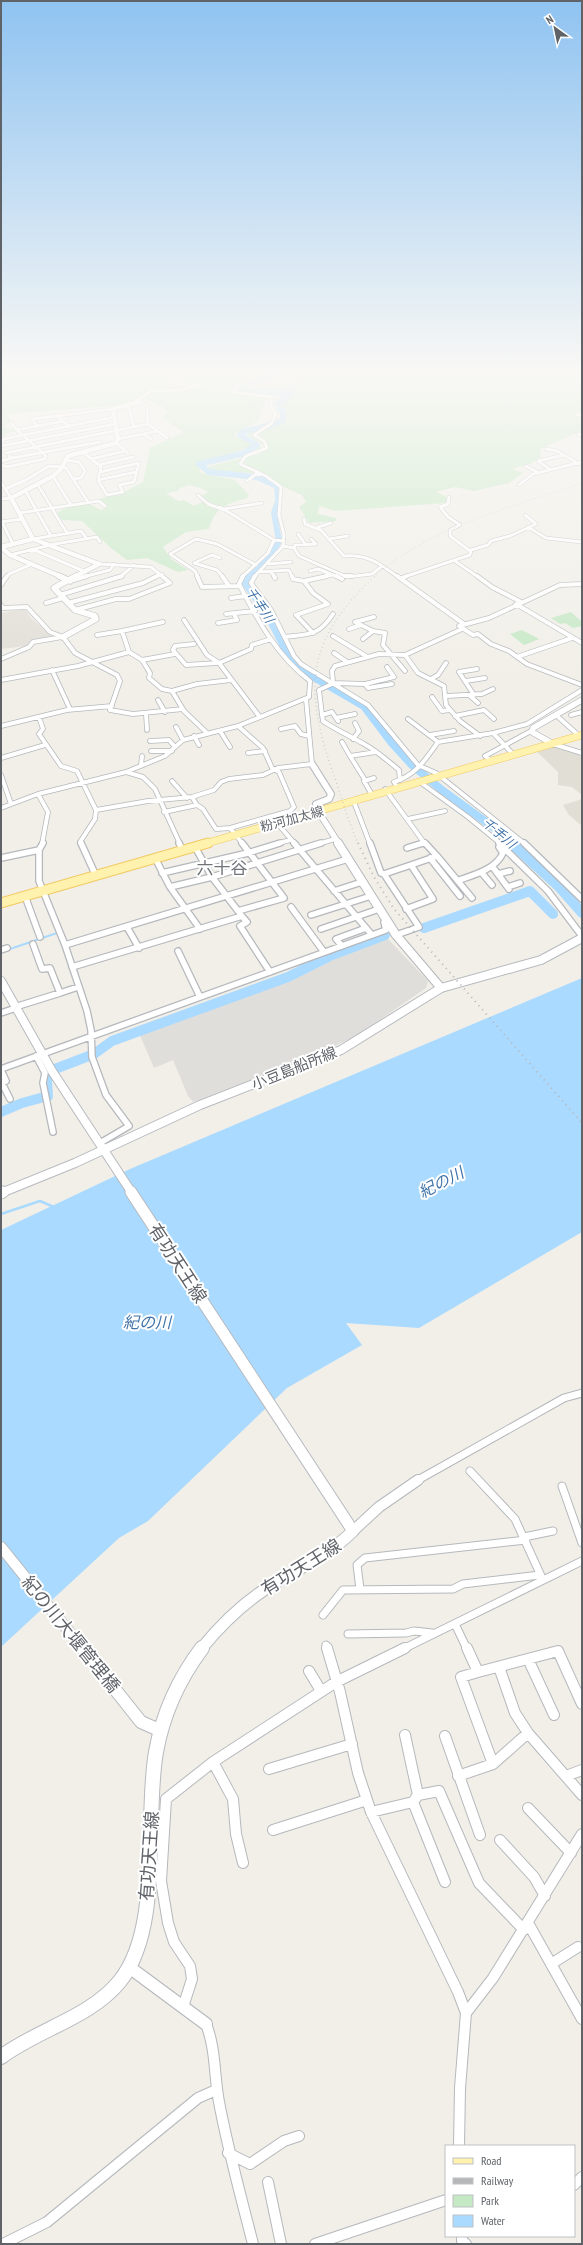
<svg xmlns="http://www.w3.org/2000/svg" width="583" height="2245" font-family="'PT Sans Narrow','Noto Sans JP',sans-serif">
<rect width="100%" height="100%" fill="#f1efe8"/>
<path fill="#e0deda" d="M386,937L428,981L426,988L356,1036L311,1057L193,1102L188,1096L173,1060L154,1068L139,1033L187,1018L283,981Z"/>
<path fill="#e1ded6" d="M25,609L31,618L51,636L33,640L26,646L1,649V613Z
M554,747L576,752L582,757V795L572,787L558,785V772L537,752Z
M582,799V826L569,815L563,805Z"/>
<path fill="#c5e8c5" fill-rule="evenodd" d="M1,373H252V375L233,384L231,393L266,398L258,421L235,433L236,437L262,447L260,449L254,451L247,448L223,457L197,462L201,473L235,480L249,495L247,498C225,505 216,506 209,529L186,532L163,547L171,559L188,570L178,572L147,558L127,560L111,548L82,521L59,520L56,515C60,508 78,503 86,503C91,504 97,508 101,510L108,507L99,499L124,492L143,482L150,448L184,432L161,417L168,412L163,407L145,399L113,406L7,414L11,421L3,427L18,431L8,433L1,438ZM189,485L201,488L208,492L201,496L207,500L194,506L184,500L178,501L166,493L178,491L180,488Z
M311,373H582V431L540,449L541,456L532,463L512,469L523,473L509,483L474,491L455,487L436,492L447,497L445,503L336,511L319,506L318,514L336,518V521L309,523L299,507L306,502L302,495L286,488L264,474L211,470L207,467L259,454L268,448L248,436L247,433L288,422L282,404L288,396L267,394L251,389L253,387C269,384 301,388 311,373Z
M571,612L582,622V626L573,628L565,623L560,624L551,618Z
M522,630L539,639L524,645L510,634Z"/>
<path fill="#aadaff" d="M582,978V1232L419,1328L346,1323L362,1345L287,1388L148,1521L119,1538L1,1647V1230L130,1169Z"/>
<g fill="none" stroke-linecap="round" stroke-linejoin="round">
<path stroke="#aadaff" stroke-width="2" d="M7,950L57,933"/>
<path stroke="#aadaff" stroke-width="2.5" d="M1,1214L40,1201L54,1207"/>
<path stroke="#aadaff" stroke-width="6" d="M250,577L272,555L279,541L274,513L278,501L277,486L257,477L209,472L199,464L242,454L257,445L240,435L242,432L275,424L283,420V412L277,404L292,394C275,389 258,396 242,390L251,382L279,373"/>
<path stroke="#aadaff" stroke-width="8" d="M251,576L245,582L268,615L290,658L307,673L364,706L392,743L412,765L442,790L497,830L513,844"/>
<path stroke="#aadaff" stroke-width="10" d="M511,843L558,886L582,913
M424,928L530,891L553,914
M55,1069L94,1054L112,1041L288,977L332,955L385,935
M1,1112L22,1103L48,1096L47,1081L49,1074"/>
<g stroke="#b5b8bc" stroke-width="4">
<path id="minor-far4" d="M128,405L134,427
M577,414L582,416
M56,415L70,427
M11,423L17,430
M37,426L63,421
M143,434L151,439
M578,435L582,434
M167,438L148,424L147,406L136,401L151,391L181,390L202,384L185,385L170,382L192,373
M118,439L158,431
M116,443L128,453
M1,444L4,439L114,417
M1,446L115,424
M546,449L557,451L579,464
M83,452L101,467L98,480L107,495L123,492L119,485L134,482L139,463
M6,453L148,424
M12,458L100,442
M91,459L125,451
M65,460L79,462L85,471L81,478L73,479
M1,461L12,458L9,456
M1,465L7,467L44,459L46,456L17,430L37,426L32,419L113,409
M98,465L133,457
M526,466L539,473
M63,467L66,468L88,502
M551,470L538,461L564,455
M100,472L139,463
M51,478H54L71,505
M98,480L136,472
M247,481L256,474L260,475
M1,482L11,498L1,499
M519,485L533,474L582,462
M39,487C50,503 57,519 68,534
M5,489L26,480L49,466L63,467
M26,492L51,536
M198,495L208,504L224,510
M449,497L448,504L440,507L448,517L460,525L450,530V536L470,551
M220,507L274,540L284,541
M224,509L262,503
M19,513L99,501L105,506
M304,519L305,524L320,530
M1,520L13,544
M1,522L22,519
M331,523L318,527L344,556C368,554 380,564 398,577
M528,527L546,538L582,542
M298,534L306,545
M33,539L81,531L87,539
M329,539L348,536
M283,546L294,548L295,545L316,544L311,539
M294,548L299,556L347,577L372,574L382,566
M32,549L86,572
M10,555L55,544L97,537L100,542
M220,558L212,555L194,563L217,570L223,577
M455,561L478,577
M99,564L151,567L163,577
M269,564L291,562
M270,571L275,577
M310,571L318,569L338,577
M259,572L289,570L292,577
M7,577L9,574L32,564
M83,577L110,570L114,564
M120,577L134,565
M155,577L162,574
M198,577L195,571L170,554L196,539L217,544L256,565
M242,577L268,553L274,540
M254,577L283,546L284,535L279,515L281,487L266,476L240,464L246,456L267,448L264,441L254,435L272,423L276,414L270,406L272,397L233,392L241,382L256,375V373
M322,577L333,575
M404,577L470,555L471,550L488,545L491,541L510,536L536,524L525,515"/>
</g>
<g stroke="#b5b8bc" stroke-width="5.5">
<path id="minor-far3" d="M197,576L202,587L240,586
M222,576L229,586
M255,576L251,583L271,610L294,656L301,664L368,705L418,765L436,773L525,844
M274,576L275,578
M292,576L293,579L304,581L313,593L328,604L296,615L313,633
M336,576L342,579
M345,576H352
M397,576L464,624
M477,576L492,587L521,602
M402,578L407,576
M70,581L87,576
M304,581L327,576
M582,584L560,585L489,618L459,626L473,635L478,634L491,644L509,651L527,664L582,685
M1,585L7,576
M60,595L122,576
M231,598L246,596
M46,603L63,598
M68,603L143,583L157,576
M516,604L582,643
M1,605L3,608L27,607L50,632L63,637L75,653L117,675L120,681L110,710L133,714L183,709
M75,610L116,599H129L170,583L162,576
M226,614L255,611
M374,617L355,622L373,631L385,633L383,645L405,671
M184,620L207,655L219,663L259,716
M218,623L237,620L234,614
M349,629L361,625
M97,635L122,631
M333,636L366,656
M285,637C309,634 319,636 333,614
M363,639L373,631
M194,644L175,646L173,650L186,665L217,663
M129,652L122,631L163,622
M334,653L347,662
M405,655L418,673L444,686L446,705L460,721L480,736
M517,657L572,638
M1,659L29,647L33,642L62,637
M142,660L175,654
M219,663L251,649L252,645L271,639
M52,670L70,709
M431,679L438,675L446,663
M1,680L78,666L129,652L142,660L150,673L149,678L162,689L172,691L197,684L231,680
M466,681L485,678
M333,682L332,671L335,666L379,654L405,655L462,629
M365,684L368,688L392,684
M172,691L184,711L206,732
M469,695L478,703
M474,695L459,672L477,669
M447,696L482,694L493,689
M432,697L442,711L450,710
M158,700L165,712
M146,713L147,730
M322,715L319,690L334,683L365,684L394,677L387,667
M556,715L576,733
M571,715L582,712
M455,716L484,710L494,719
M39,717L43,729L39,734L41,737L61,766L77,771L96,810L95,819L80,842L81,844
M336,718L355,714
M408,719L438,742
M338,721L332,712L322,715L323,721C336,730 350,736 364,744C377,751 388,761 399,770L400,780
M1,726L67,710L112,706
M238,726L263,748L272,768L279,772L294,807L290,811L230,828L243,844
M176,727L183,740
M281,729L295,726L301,734L309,736
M220,731L230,747
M493,733L511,752
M430,735L454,731
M194,736L199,745
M353,739L359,731L355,723
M150,741L169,740L175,747
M342,742L350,756L376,752
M553,744L582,753
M151,751H172
M248,753L265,751
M350,756L365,780
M1,758L45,745
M489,759L485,756L531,731
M141,765L142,756
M126,772L143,777L155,789L180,844
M1,775L11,804
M172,781L187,798
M420,782L468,817L501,844
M396,785L394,782C416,775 425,760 438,742L493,733L527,724L582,690
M385,789L425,844
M371,793L364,781L374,778
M38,794L48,812L42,844
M192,797L197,805L203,809L216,829L230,828
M354,802L370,844
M1,808L38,794L126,772L165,756L183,740L238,726L309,697L310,681C277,656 258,621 239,584L243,576
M96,810L148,801L192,797L214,790L221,782L229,779L263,775L278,768L312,764L306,699
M164,812L197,805
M408,819L445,811
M277,823L295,844
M276,844L290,840
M318,844L335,839
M420,844L424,843"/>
</g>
<g stroke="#b5b8bc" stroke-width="8">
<path id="minor-far2" d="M43,843L39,850V881L65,945L87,1011L91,1030L92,1057L106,1095L129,1126L100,1143
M81,843L96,876
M179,843L181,847
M294,843L372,935
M370,843L381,873L384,874L419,927L396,935
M499,843L548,891L582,936
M524,843L582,899
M195,847L212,877L238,911L284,898L242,843
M407,848L423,843
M437,856L472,898
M1,858L39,850
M155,858L170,887L200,929
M430,858L460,896
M492,866L509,889
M481,872L492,885
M162,873L248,853L280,843
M384,874L411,865
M498,874L510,871
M459,880C474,875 496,869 503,853L499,847
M170,887L212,877L321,843
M508,887L520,883
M334,891L362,882
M25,896L40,937
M291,907L324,952
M406,909L433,899L411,865L437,856L425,843
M240,914L247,922L240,926L270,972
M311,915L371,896
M127,927L139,948
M321,929L379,909
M33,944L42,969L50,968L60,993L78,987
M65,945L348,859
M342,946L336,939L366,928
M1,950L7,948
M178,951L200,997
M72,967L242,916
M15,1007L60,993
M1,1013L16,1008
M36,1056L45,1073L43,1083L53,1132
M1,1069L386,930L384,922L386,919
M1,1070L6,1081L2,1083L10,1099"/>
</g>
<g stroke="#b5b8bc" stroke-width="9">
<path id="minor-far1" d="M470,1471L515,1519L542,1578
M418,1480L564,1398L582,1393
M562,1486L582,1543
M524,1537L553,1531
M360,1589L357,1565L365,1558L526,1540
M323,1615L343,1590L453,1589L463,1584L540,1575
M455,1624L467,1649
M348,1634L406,1633L414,1631L432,1633
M326,1645L327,1649
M403,1649L582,1561"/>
</g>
<g stroke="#b5b8bc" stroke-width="12">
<path id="minor" d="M327,1648L340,1692L358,1773L371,1812L458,1992L466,2013L460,2088L459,2146
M467,1648L478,1672L461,1677L493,1764L528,1733L582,1795
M528,1659L554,1715
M499,1667L515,1713L528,1733
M309,1671L321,1691
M478,1672L558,1651L582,1704
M405,1735L418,1795
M445,1736L480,1835
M213,1762L233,1799L236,1834L243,1863
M269,1769L352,1744
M458,1776L493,1764
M566,1776L582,1770
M413,1802L445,1882
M528,1808L571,1853
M371,1812L413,1802L418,1795L439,1791L479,1883L524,1930
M273,1830L367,1800
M500,1840L534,1877L545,1896
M528,1923L582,2019
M551,1964L578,1947
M183,2007L192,1979L190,1966L174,1942L168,1923L161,1881L166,1799L213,1762L336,1682L405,1648
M466,2013L493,1978L582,1834
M206,2024C216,2049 214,2076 219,2102C228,2150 241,2197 253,2244
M228,2153L250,2164L284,2141L299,2136
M268,2182L281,2244
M574,2185L582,2177
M462,2236V2241L466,2244
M3,2244L47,2222L198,2098L216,2090
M315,2244L446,2200"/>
</g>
<g stroke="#b5b8bc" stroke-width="5.5">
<path id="tertiary-far4" d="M33,539L11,498L53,476L61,469L68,456L116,443L118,439L113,409L139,402
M1,547L33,539L99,564
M1,547L10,555L62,577
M74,577L99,564"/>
</g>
<g stroke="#b5b8bc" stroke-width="7">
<path id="tertiary-far3" d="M59,576L70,581
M63,637L96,619L95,616L75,610L54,588L76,576
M553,744L532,732L533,728L582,700
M318,811L339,844"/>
</g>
<g stroke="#b5b8bc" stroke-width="10">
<path id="tertiary-far2" d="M338,843L396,935L441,988"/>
</g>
<g stroke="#b5b8bc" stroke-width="12">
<path id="tertiary-far1" d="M353,1531L379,1507L418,1480
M1,1547L83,1649"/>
</g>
<g stroke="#b5b8bc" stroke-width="14">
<path id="tertiary" d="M82,1648L141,1722L159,1730
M129,1967L206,2024"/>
</g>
<g stroke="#b6babf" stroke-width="8">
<path id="secondary-far3" d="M312,764L331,794L329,799L316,804L318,811"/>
</g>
<g stroke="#b6babf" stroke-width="10">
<path id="secondary-far2" d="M1,981L52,1071L132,1193
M1,1193L75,1163L200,1105L341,1050L441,988L541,960L582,938"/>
</g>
<g stroke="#b6babf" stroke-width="13">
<path id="secondary-far1" d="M131,1192L353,1531C327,1557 294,1570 264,1590C240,1606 219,1627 201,1649
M1,1193L3,1192"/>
</g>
<g stroke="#b6babf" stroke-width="16">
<path id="secondary" d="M1,2057C38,2029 90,2018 120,1981C163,1927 144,1819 156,1752C163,1713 178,1680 202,1648"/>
</g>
<g stroke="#f2c960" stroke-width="8">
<path id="primary-far1" d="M204,844L582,735"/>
</g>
<g stroke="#f2c960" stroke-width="11">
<path id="primary" d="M1,903L208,843"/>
</g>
<use href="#minor-far4" stroke="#fff" stroke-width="3"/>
<use href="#minor-far3" stroke="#fff" stroke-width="4"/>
<use href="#minor-far2" stroke="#fff" stroke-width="5.5"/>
<use href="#minor-far1" stroke="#fff" stroke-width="7"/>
<use href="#minor" stroke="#fff" stroke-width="10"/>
<use href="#tertiary-far4" stroke="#fff" stroke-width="4.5"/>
<use href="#tertiary-far3" stroke="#fff" stroke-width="5.5"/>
<use href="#tertiary-far2" stroke="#fff" stroke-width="8"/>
<use href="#tertiary-far1" stroke="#fff" stroke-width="10"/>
<use href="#tertiary" stroke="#fff" stroke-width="12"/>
<use href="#secondary-far3" stroke="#fff" stroke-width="6"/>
<use href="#secondary-far2" stroke="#fff" stroke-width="8"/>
<use href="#secondary-far1" stroke="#fff" stroke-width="11"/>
<use href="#secondary" stroke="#fff" stroke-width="14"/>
<use href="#primary-far1" stroke="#fff2af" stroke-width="7"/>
<use href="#primary" stroke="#fff2af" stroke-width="9"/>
<path stroke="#b6b7b8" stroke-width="1" stroke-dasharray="0.5 2.5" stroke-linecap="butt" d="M374,577C428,528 514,506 582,483"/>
<path stroke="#b6b7b8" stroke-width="1.5" stroke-dasharray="0.5 3.5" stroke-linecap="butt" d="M358,844C348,820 341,795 332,770C303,684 307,640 375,576"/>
<path stroke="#b6b7b8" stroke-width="2" stroke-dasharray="1 4.5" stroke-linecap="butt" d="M358,843L374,877L394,909L582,1123"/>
</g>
<linearGradient id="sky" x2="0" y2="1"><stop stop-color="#8fc3f1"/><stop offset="0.54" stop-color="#f9f8f5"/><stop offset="1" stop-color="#f9f8f5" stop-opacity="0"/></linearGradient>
<rect width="583" height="687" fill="url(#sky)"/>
<g text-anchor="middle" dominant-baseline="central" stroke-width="4" stroke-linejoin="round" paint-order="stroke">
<g font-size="13" font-style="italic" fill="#4174aa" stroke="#fff">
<text transform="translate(260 605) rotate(57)">千手川</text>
<text transform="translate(499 833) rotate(40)">千手川</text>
</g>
<g font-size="13" fill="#5f6368" stroke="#fff">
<text transform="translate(292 819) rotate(-15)">粉河加太線</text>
</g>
<g font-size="15" fill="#5f6368" stroke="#fff">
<text transform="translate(294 1068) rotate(-22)">小豆島船所線</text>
</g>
<g font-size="16" font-style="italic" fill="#4174aa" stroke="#fff">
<text transform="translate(441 1182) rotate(-27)">紀の川</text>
<text x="147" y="1322">紀の川</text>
</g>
<g font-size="17" fill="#70757a" stroke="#fff">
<text x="222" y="868">六十谷</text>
</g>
<g font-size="18" fill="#5f6368" stroke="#fff">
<text transform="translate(178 1263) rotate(57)">有功天王線</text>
<text transform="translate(301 1567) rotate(-32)">有功天王線</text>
<text transform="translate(71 1634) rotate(51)">紀の川大堰管理橋</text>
<text transform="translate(149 1856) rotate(-86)">有功天王線</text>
</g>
</g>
<rect width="583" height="2245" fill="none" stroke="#5f6368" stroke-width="4"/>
<rect x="445" y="2145" width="130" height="92" fill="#ffffff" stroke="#bfc1c3"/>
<rect x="453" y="2158" width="20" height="6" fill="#fff2af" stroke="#bfc1c3"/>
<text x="481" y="2165" font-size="12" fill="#5f6368">Road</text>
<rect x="453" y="2178" width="20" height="6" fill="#b6b7b8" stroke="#bfc1c3"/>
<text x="481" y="2185" font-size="12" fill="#5f6368">Railway</text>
<rect x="453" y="2195" width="20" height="12" fill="#c5e8c5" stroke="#bfc1c3"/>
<text x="481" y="2205" font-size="12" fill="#5f6368">Park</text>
<rect x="453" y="2215" width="20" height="12" fill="#aadaff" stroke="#bfc1c3"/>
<text x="481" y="2225" font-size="12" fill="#5f6368">Water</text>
<g transform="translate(555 28) rotate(327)" stroke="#ffffff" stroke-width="3" paint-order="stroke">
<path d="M0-3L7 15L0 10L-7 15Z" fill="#5f6368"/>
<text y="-6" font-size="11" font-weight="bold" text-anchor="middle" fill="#5f6368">N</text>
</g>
</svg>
